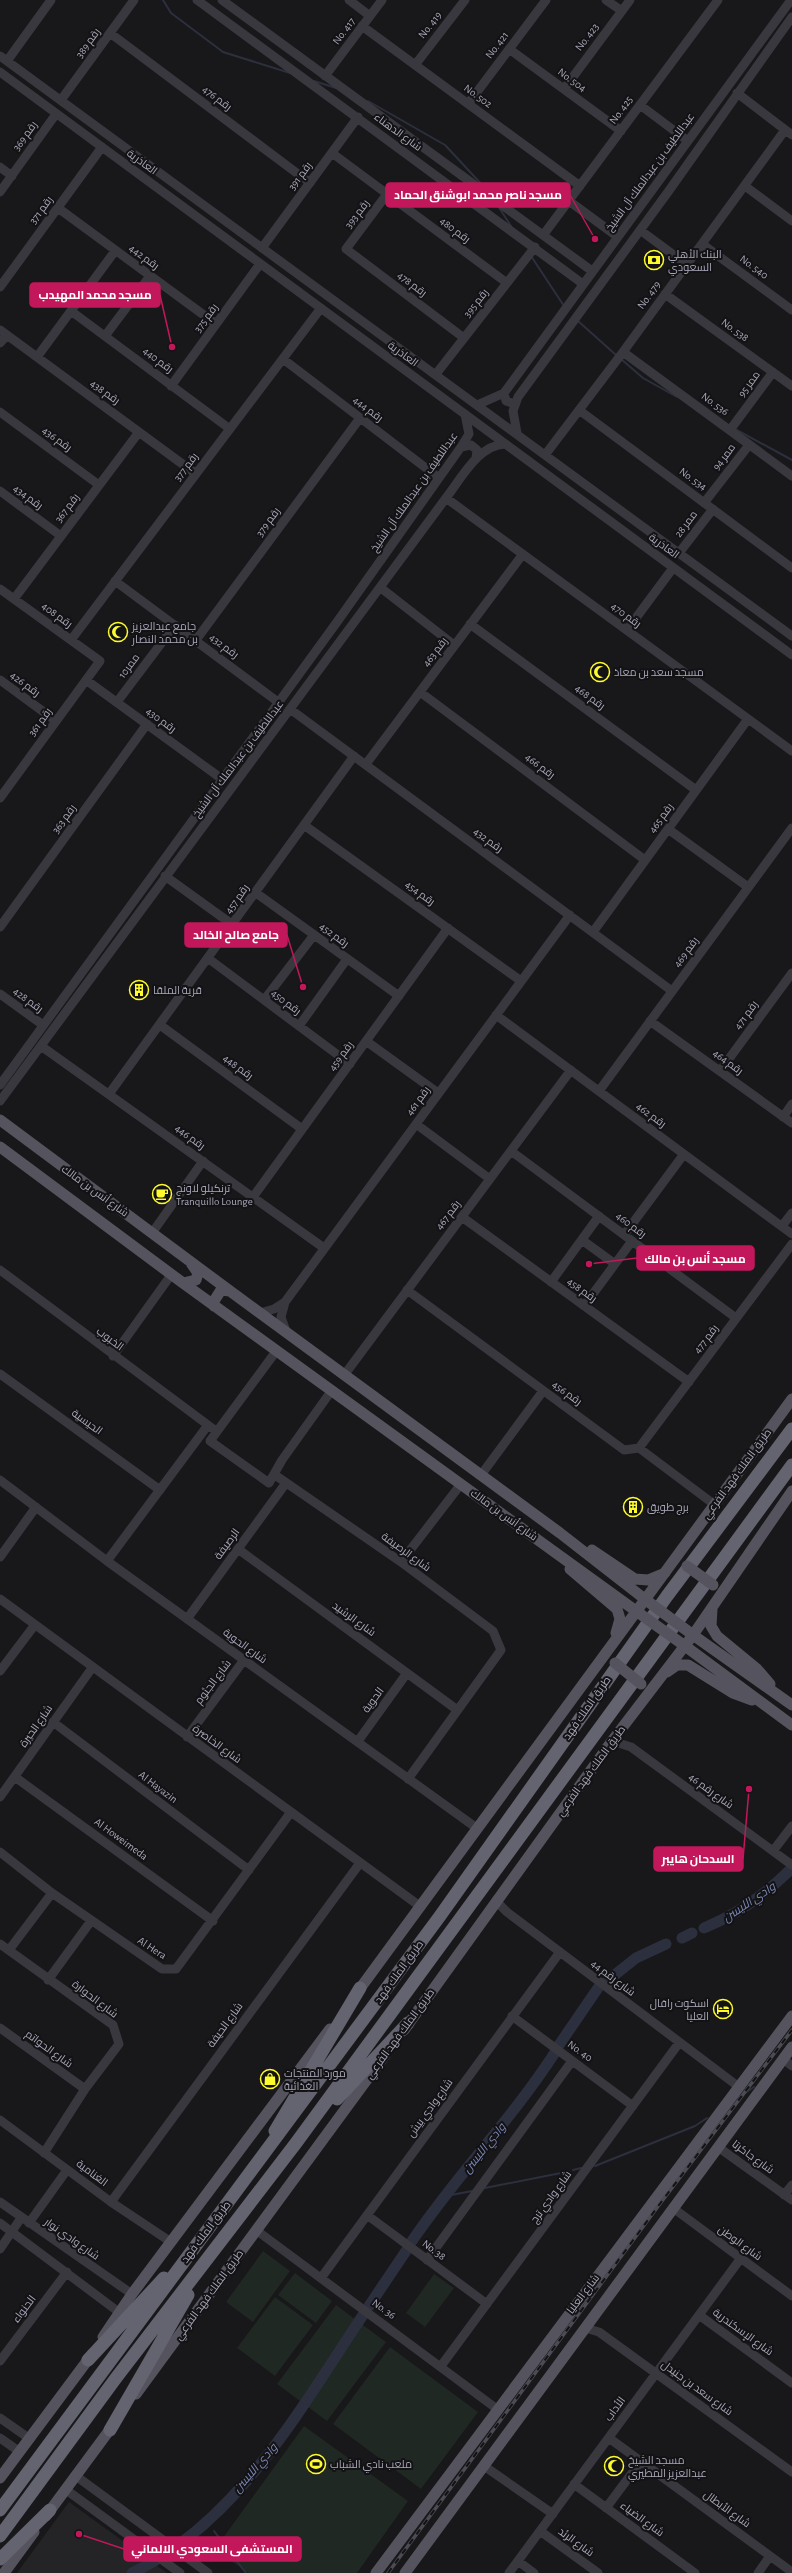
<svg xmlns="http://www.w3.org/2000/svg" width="792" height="2573" font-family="'Alegreya Sans',Cairo,sans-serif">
<rect width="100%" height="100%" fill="#181719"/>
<path fill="#242326" d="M69,2502L167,2573H17Z"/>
<path fill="#1f2822" d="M263,2251L290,2271L253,2322L226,2302Z
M295,2273L332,2301L316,2323L278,2295Z
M434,2274L454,2288L425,2327L406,2313Z
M275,2297L313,2325L275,2376L237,2348Z
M336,2305L386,2342L327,2421L277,2384Z
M390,2347L478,2412L421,2489L333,2424Z
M304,2426L408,2501L357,2573H248L215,2549Z"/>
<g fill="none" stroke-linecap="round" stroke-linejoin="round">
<path stroke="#2c303e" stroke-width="2" d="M163,0L171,13L223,52L290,73
M314,81L336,88
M368,101L445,145L485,188
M498,206L511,226
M531,256L564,306
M578,321L616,355
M621,359L643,378L677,397
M735,429L792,460
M739,2097L754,2087
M595,2166L695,2126L707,2118
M573,2170L581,2168
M485,2188L561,2173
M446,2196L472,2191
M214,2531L246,2573"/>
<path stroke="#2c303e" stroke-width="11" d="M704,1928C735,1915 766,1894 790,1870
M682,1938L692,1933
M607,1981L636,1958L666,1944
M559,2045L598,1988
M412,2241C456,2176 511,2120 554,2054
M369,2306L406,2251
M132,2573C237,2523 301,2408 363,2315"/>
<path stroke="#39383f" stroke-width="9" d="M197,0L583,284
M222,0L592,271
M349,0L370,16
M606,0L622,11
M362,26L580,186
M110,33L310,183
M509,49L621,131
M0,56L792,636
M7,61L51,0
M415,65L465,0
M0,72L792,655
M325,76L382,0
M564,89L630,0
M737,93L792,135
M61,100L134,0
M468,104L546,0
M640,105L688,141
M332,153L507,283
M0,167L12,176
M745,186L792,221
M0,192L56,114
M387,194L346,249L464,338
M569,201L618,237
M58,208L216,324
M640,230L686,264
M544,234L718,0
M702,244L792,310
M262,248L358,117
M0,287L102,147
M665,294L792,386
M71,311L230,429
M0,330L196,474
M105,336L150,276
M0,343L7,335
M623,352L792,476
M37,357L115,251
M283,359L439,478
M436,374L535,247
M171,386L260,264
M504,393L506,401L515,404
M477,405L504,393L791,0
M579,410L792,568
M0,412L99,485
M730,430L773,372
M517,433L513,411L518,397L668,192L792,17
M461,447L471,445L477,450L476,459
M545,455L623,352L785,130
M0,491L61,536
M446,498L792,751
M704,503L749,445
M679,553L713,509
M115,581L278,702
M381,588L454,645
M0,589L100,661L0,798
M14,599L139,432
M470,624L696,790
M627,630L673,568
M71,640L321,308
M196,640L360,418
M0,680L56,721
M86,680L222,779
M420,692L645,860
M117,702L175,625
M290,709L672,991
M366,764L523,554
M304,825L521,981
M668,829L748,887
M165,876L233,925
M256,893L399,996
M0,927L147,724
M593,932L748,719
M209,959L350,1064
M0,994L43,1025
M264,1000L314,935
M496,1015L792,1234
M650,1021L792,1123
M160,1025L302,1129
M299,1026L347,959
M366,1041L438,1093
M41,1046L324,1248
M720,1071L792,973
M0,1085L337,622L461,447L469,434L465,414
M599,1091L792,828
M109,1094L354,756
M0,1101L446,498C461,479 478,445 505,444
M783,1117L792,1104
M416,1124L490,1179
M511,1151L736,1318
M253,1197L448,928
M462,1217L689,1382
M782,1226L792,1213
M152,1233L203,1161
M624,1235L684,1154
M582,1240L615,1264
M0,1270L216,1431
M551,1282L599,1216
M407,1290L624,1450L639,1448L715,1505
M584,1306L632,1241
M260,1313L274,1309L285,1302
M286,1331L281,1317L285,1302L570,915
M277,1350L210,1441L269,1483L282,1460L332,1390
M113,1356L171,1275
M0,1374L160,1490
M345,1374L571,1070
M639,1448L792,1244
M275,1475L401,1562L493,1631L501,1650L408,1779
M481,1475L543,1391
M0,1480L107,1561L478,1829
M238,1549L456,1709
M0,1557L36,1507
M107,1561L208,1425
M401,1562L461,1484
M0,1599L421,1907
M187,1619L286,1483
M0,1671L34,1626
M53,1722L249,1870
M187,1737L244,1660
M358,1741L407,1673
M612,1741L631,1747L792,1865
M15,1777L213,1921
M0,1797L92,1668
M773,1851L792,1826
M0,1852L52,1893L162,1969H176L291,1812
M497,1899L499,1904L507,1912L739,2087
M0,1944L113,2025L119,2044L85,2089L44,2153
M9,1950L52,1893
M48,1980L91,1921
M512,2016L633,2106
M0,2028L85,2089
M783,2059L792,2066
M0,2120L111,2202L171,2242
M718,2147L792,2200
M784,2195L792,2185
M0,2202L132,2294
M111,2202L360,1863
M673,2208L792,2296
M367,2215L487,2304
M0,2223L120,2313
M29,2223L67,2170
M256,2230L497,2409
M0,2249L21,2218
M427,2260L572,2061
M321,2278L560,1952
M699,2315L792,2383
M585,2328L599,2332L792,2472
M0,2361L67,2272
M441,2366L679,2043
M0,2418L30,2439
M0,2438L20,2452
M609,2438L792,2572
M484,2466L553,2514
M76,2476L208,2573
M574,2484L695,2573
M65,2489L180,2573
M606,2508L641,2461
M540,2531L598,2573
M518,2561L534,2573
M509,2573L741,2258
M758,2573L770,2556"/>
<path stroke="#55545e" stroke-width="11" d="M0,1120L230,1291
M0,1147L183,1283L196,1280L198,1273L191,1263
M183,1283L636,1611
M214,1306V1301L221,1290L230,1291L560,1533L646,1600
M592,1550L635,1579L648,1580L665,1573
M570,1569L617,1609L620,1619L616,1633
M712,1609L711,1626L717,1636L757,1669L770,1684
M693,1635L792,1705
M685,1646L792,1725
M667,1672L677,1665H688L733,1693L752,1700
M356,1994L792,1399
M404,2030L612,1741L693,1635L792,1491
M103,2337L132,2294L330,2029
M136,2394L385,2055
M0,2478L93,2353
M46,2516L114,2424
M4,2573L34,2532
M376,2573L792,2016
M405,2573L792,2047"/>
<path stroke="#646370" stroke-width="13" d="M337,2099L408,2023
M275,2131L360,1988
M88,2360L164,2278
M110,2430L188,2295
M0,2510L440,1916L667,1596L792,1429
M0,2536L116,2378L296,2143L792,1465
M0,2559L50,2510"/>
<g stroke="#4b4b54" stroke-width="3.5">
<path id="rail" d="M388,2573L659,2205L792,2030"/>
</g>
<use href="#rail" stroke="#131214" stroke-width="2" stroke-dasharray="6" stroke-linecap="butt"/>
<path stroke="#55545e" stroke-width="11" d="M687,1566L713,1585
M646,1600L693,1635
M636,1611L685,1646
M615,1663L641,1684"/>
</g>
<defs>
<g id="bank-ring" transform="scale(1)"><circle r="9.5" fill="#131214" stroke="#fdfb2b" stroke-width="1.5"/><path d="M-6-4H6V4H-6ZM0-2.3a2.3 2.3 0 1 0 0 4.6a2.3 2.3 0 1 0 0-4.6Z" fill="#fdfb2b"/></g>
<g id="mosque-ring" transform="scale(1)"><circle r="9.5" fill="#131214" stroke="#fdfb2b" stroke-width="1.5"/><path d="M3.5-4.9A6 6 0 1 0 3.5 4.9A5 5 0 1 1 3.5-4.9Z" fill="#fdfb2b"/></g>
<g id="building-ring" transform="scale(1)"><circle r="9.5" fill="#131214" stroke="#fdfb2b" stroke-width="1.5"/><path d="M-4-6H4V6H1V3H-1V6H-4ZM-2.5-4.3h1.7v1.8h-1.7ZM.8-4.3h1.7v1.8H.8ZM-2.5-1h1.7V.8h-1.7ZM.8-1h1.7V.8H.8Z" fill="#fdfb2b"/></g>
<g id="cafe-ring" transform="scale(1)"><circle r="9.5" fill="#131214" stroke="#fdfb2b" stroke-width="1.5"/><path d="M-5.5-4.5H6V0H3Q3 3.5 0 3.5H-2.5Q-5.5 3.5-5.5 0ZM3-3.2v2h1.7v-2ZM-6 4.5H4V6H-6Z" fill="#fdfb2b"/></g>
<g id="hotel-ring" transform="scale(1)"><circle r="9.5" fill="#131214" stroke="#fdfb2b" stroke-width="1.5"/><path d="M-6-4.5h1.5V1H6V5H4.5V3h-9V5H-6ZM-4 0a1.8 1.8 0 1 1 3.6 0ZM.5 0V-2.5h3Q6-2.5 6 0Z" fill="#fdfb2b"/></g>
<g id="shop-ring" transform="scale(1)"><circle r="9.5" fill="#131214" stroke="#fdfb2b" stroke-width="1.5"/><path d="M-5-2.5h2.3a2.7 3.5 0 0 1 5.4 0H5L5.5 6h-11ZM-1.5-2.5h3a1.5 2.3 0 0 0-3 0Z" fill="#fdfb2b"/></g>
<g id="stadium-ring" transform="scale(1)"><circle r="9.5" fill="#131214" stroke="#fdfb2b" stroke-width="1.5"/><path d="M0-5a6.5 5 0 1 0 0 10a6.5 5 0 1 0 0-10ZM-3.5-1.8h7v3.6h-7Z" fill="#fdfb2b"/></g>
</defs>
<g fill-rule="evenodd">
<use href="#bank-ring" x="654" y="260"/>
<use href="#mosque-ring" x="118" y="632"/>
<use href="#mosque-ring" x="600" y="672"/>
<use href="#building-ring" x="139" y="990"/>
<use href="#cafe-ring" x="162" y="1194"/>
<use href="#building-ring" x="633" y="1507"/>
<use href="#hotel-ring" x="723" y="2009"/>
<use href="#shop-ring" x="270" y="2079"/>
<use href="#stadium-ring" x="316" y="2464"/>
<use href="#mosque-ring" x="614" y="2466"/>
</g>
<g text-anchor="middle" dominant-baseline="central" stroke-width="4" stroke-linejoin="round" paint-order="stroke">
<g font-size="11" fill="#a9a8ba" stroke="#131214">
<text transform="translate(430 25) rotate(-52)">No. 419</text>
<text transform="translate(344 31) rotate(-53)">No. 417</text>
<text transform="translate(587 37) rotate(-53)">No. 423</text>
<text transform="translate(88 43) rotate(-54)">رقم 389</text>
<text transform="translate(497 45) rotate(-53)">No. 421</text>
<text transform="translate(572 80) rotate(36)">No. 504</text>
<text transform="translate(478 96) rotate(36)">No. 502</text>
<text transform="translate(217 98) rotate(37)">رقم 476</text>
<text transform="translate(621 110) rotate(-54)">No. 425</text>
<text transform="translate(398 132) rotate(36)">شارع الدهناء</text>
<text transform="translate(25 136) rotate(-54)">رقم 369</text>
<text transform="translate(142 162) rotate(36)">العاذرية</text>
<text transform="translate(650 172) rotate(-54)">عبداللطيف بن عبدالملك آل الشيخ</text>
<text transform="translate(300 176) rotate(-54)">رقم 391</text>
<text transform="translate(41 210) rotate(-54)">رقم 371</text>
<text transform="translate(357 214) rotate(-53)">رقم 393</text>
<text transform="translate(455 230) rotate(37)">رقم 480</text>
<text transform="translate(144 257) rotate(36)">رقم 442</text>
<text transform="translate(754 267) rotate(36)">No. 540</text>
<text transform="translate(412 284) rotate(37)">رقم 478</text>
<text transform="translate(649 295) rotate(-54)">No. 479</text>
<text transform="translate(476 303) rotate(-52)">رقم 395</text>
<text transform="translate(206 318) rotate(-54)">رقم 375</text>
<text transform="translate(735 330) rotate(36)">No. 538</text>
<text transform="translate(403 354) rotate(36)">العاذرية</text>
<text transform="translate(158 360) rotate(37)">رقم 440</text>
<text transform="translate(749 384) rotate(-54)">ممر 95</text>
<text transform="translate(105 392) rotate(36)">رقم 438</text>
<text transform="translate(715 404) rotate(36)">No. 536</text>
<text transform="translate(368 409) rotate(37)">رقم 444</text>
<text transform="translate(57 439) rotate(36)">رقم 436</text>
<text transform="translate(724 457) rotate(-53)">ممر 94</text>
<text transform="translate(186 467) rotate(-53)">رقم 377</text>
<text transform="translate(693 479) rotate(36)">No. 534</text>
<text transform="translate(414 492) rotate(-55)">عبداللطيف بن عبدالملك آل الشيخ</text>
<text transform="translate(28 497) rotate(36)">رقم 434</text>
<text transform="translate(67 508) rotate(-53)">رقم 367</text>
<text transform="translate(268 522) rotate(-54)">رقم 379</text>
<text transform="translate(686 524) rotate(-53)">ممر 28</text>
<text transform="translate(664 546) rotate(36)">العاذرية</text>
<text transform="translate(57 615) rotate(36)">رقم 408</text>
<text transform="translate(626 615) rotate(36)">رقم 470</text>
<text transform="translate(224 646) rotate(37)">رقم 432</text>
<text transform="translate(435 652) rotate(-53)">رقم 463</text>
<text transform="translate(129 666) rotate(-53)">ممر10</text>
<text transform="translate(25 684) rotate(36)">رقم 426</text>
<text transform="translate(590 697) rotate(36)">رقم 468</text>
<text transform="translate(161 720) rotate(36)">رقم 430</text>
<text transform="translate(40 722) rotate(-54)">رقم 361</text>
<text transform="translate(238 759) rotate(-53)">عبداللطيف بن عبدالملك آل الشيخ</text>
<text transform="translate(540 766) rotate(37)">رقم 466</text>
<text transform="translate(661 818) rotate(-54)">رقم 465</text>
<text transform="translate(64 819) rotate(-54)">رقم 363</text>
<text transform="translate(488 840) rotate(36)">رقم 432</text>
<text transform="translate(420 893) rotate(36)">رقم 454</text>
<text transform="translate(237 899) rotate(-55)">رقم 457</text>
<text transform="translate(334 935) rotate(36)">رقم 452</text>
<text transform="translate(686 952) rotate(-54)">رقم 469</text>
<text transform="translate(28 1000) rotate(36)">رقم 428</text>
<text transform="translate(286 1002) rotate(37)">رقم 450</text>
<text transform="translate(746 1015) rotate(-54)">رقم 471</text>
<text transform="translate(341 1056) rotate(-54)">رقم 459</text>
<text transform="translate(728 1062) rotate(36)">رقم 464</text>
<text transform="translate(238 1067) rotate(36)">رقم 448</text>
<text transform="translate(418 1101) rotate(-54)">رقم 461</text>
<text transform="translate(651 1115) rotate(36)">رقم 462</text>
<text transform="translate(190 1137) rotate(36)">رقم 446</text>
<text transform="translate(95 1191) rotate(36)">شارع أنس بن مالك</text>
<text transform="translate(448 1215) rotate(-53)">رقم 467</text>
<text transform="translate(631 1225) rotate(37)">رقم 460</text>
<text transform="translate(582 1290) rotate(36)">رقم 458</text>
<text transform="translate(110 1339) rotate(37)">الخبوب</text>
<text transform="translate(706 1339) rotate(-53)">رقم 477</text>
<text transform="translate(567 1393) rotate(36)">رقم 456</text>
<text transform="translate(87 1422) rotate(36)">الحيسية</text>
<text transform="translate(737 1474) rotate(-54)">طريق الملك فهد الفرعي</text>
<text transform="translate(504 1515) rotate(36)">شارع أنس بن مالك</text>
<text transform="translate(227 1544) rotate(-54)">الرصيفة</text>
<text transform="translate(406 1552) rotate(36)">شارع الرصيفة</text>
<text transform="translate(354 1619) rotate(36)">شارع الرشيد</text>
<text transform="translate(245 1646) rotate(36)">شارع الحوية</text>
<text transform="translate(213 1682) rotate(-53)">شارع الجثوم</text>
<text transform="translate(373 1700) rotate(-54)">الحوية</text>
<text transform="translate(587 1708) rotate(-55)">طريق الملك فهد</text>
<text transform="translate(36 1726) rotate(-55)">شارع الحيرة</text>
<text transform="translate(217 1744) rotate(36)">شارع الخاصرة</text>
<text transform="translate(591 1771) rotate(-54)">طريق الملك فهد الفرعي</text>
<text transform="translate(158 1787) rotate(37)">Al Hayazin</text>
<text transform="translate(711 1791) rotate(36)">شارع رقم 46</text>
<text transform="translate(121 1839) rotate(36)">Al Howeimeda</text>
<text transform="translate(152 1948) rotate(33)">Al Hera</text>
<text transform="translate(399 1972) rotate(-54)">طريق الملك فهد</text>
<text transform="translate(613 1978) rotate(37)">شارع رقم 44</text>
<text transform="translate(95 1999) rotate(37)">شارع الحوارة</text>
<text transform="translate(225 2025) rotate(-54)">شارع الحيفة</text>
<text transform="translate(400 2034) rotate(-54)">طريق الملك فهد الفرعي</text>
<text transform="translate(49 2049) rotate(36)">شارع الحواتم</text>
<text transform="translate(580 2051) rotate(36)">No. 40</text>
<text transform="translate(430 2108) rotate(-54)">شارع وادي بيش</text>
<text transform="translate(753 2157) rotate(36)">شارع جاكرتا</text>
<text transform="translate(92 2173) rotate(37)">الغنامية</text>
<text transform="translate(551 2197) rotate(-54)">شارع وادي ترج</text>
<text transform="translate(206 2232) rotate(-53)">طريق الملك فهد</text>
<text transform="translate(72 2239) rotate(35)">شارع وادي نوار</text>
<text transform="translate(740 2243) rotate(36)">شارع الوطن</text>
<text transform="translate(434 2250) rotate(37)">No. 38</text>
<text transform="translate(583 2294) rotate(-53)">شارع العليا</text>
<text transform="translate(209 2295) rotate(-54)">طريق الملك فهد الفرعي</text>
<text transform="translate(24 2309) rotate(-53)">الحنواء</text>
<text transform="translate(384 2309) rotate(36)">No. 36</text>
<text transform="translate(743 2332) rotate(36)">شارع الإسكندرية</text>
<text transform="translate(697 2388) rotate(36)">شارع سعد بن جنيدل</text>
<text transform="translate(615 2409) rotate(-54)">الأداب</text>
<text transform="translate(727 2509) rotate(36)">شارع الأبطال</text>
<text transform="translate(642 2519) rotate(36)">شارع الضياء</text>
<text transform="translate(576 2542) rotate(36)">شارع الرئد</text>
</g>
<g font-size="11" fill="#a9a8ba" stroke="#131214" text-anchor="start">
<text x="668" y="254">البنك الأهلي<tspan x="668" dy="13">السعودي</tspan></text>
<text x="132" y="626">جامع عبدالعزيز<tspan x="132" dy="13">بن محمد النصار</tspan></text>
<text x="614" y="672">مسجد سعد بن معاذ</text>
<text x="153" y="990">قرية الملقا</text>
<text x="176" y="1188">ترنكيلو لاونج<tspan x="176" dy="13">Tranquillo Lounge</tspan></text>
<text x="647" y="1507">برج طويق</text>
<text x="709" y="2003" text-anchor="end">اسكوت رافال<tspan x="709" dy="13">العليا</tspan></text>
<text x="284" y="2073">مورد المنتجات<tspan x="284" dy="13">الغذائية</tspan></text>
<text x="628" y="2460">مسجد الشيخ<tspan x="628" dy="13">عبدالعزيز المطيري</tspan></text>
<text x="330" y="2464">ملعب نادي الشباب</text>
</g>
<g font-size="12" font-style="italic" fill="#7d89b7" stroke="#131214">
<text transform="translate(749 1902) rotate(-34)">وادي الليسن</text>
<text transform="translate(484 2148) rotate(-51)">وادي الليسن</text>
<text transform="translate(255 2468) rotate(-49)">وادي الليسن</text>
</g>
</g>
<path fill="none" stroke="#c2185b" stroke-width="1.5" d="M595 239L570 195M172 347L160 295M303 987L287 935M589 1264L637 1258M749 1789L743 1859M79 2534L124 2549"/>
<g fill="#c2185b" stroke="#131214" stroke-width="1.5">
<circle cx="595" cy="239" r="4"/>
<circle cx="172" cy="347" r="4"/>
<circle cx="303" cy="987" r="4"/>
<circle cx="589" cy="1264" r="4"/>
<circle cx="749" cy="1789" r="4"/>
<circle cx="79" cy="2534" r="4"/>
</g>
<g fill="#c2185b" stroke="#c2185b" stroke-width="1.5">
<rect x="386" y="183" width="184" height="24" rx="4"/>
<rect x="30" y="283" width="130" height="24" rx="4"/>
<rect x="185" y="923" width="102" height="24" rx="4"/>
<rect x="637" y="1246" width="117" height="24" rx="4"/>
<rect x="654" y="1847" width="89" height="24" rx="4"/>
<rect x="124" y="2537" width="177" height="24" rx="4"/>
</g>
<g font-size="12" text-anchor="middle" font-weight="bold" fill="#fff">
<text x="478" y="199">مسجد ناصر محمد ابوشنق الحماد</text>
<text x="95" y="299">مسجد محمد المهيدب</text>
<text x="236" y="939">جامع صالح الخالد</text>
<text x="695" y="1263">مسجد أنس بن مالك</text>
<text x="698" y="1863">السدحان هايبر</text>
<text x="212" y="2553">المستشفى السعودي الالماني</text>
</g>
</svg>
